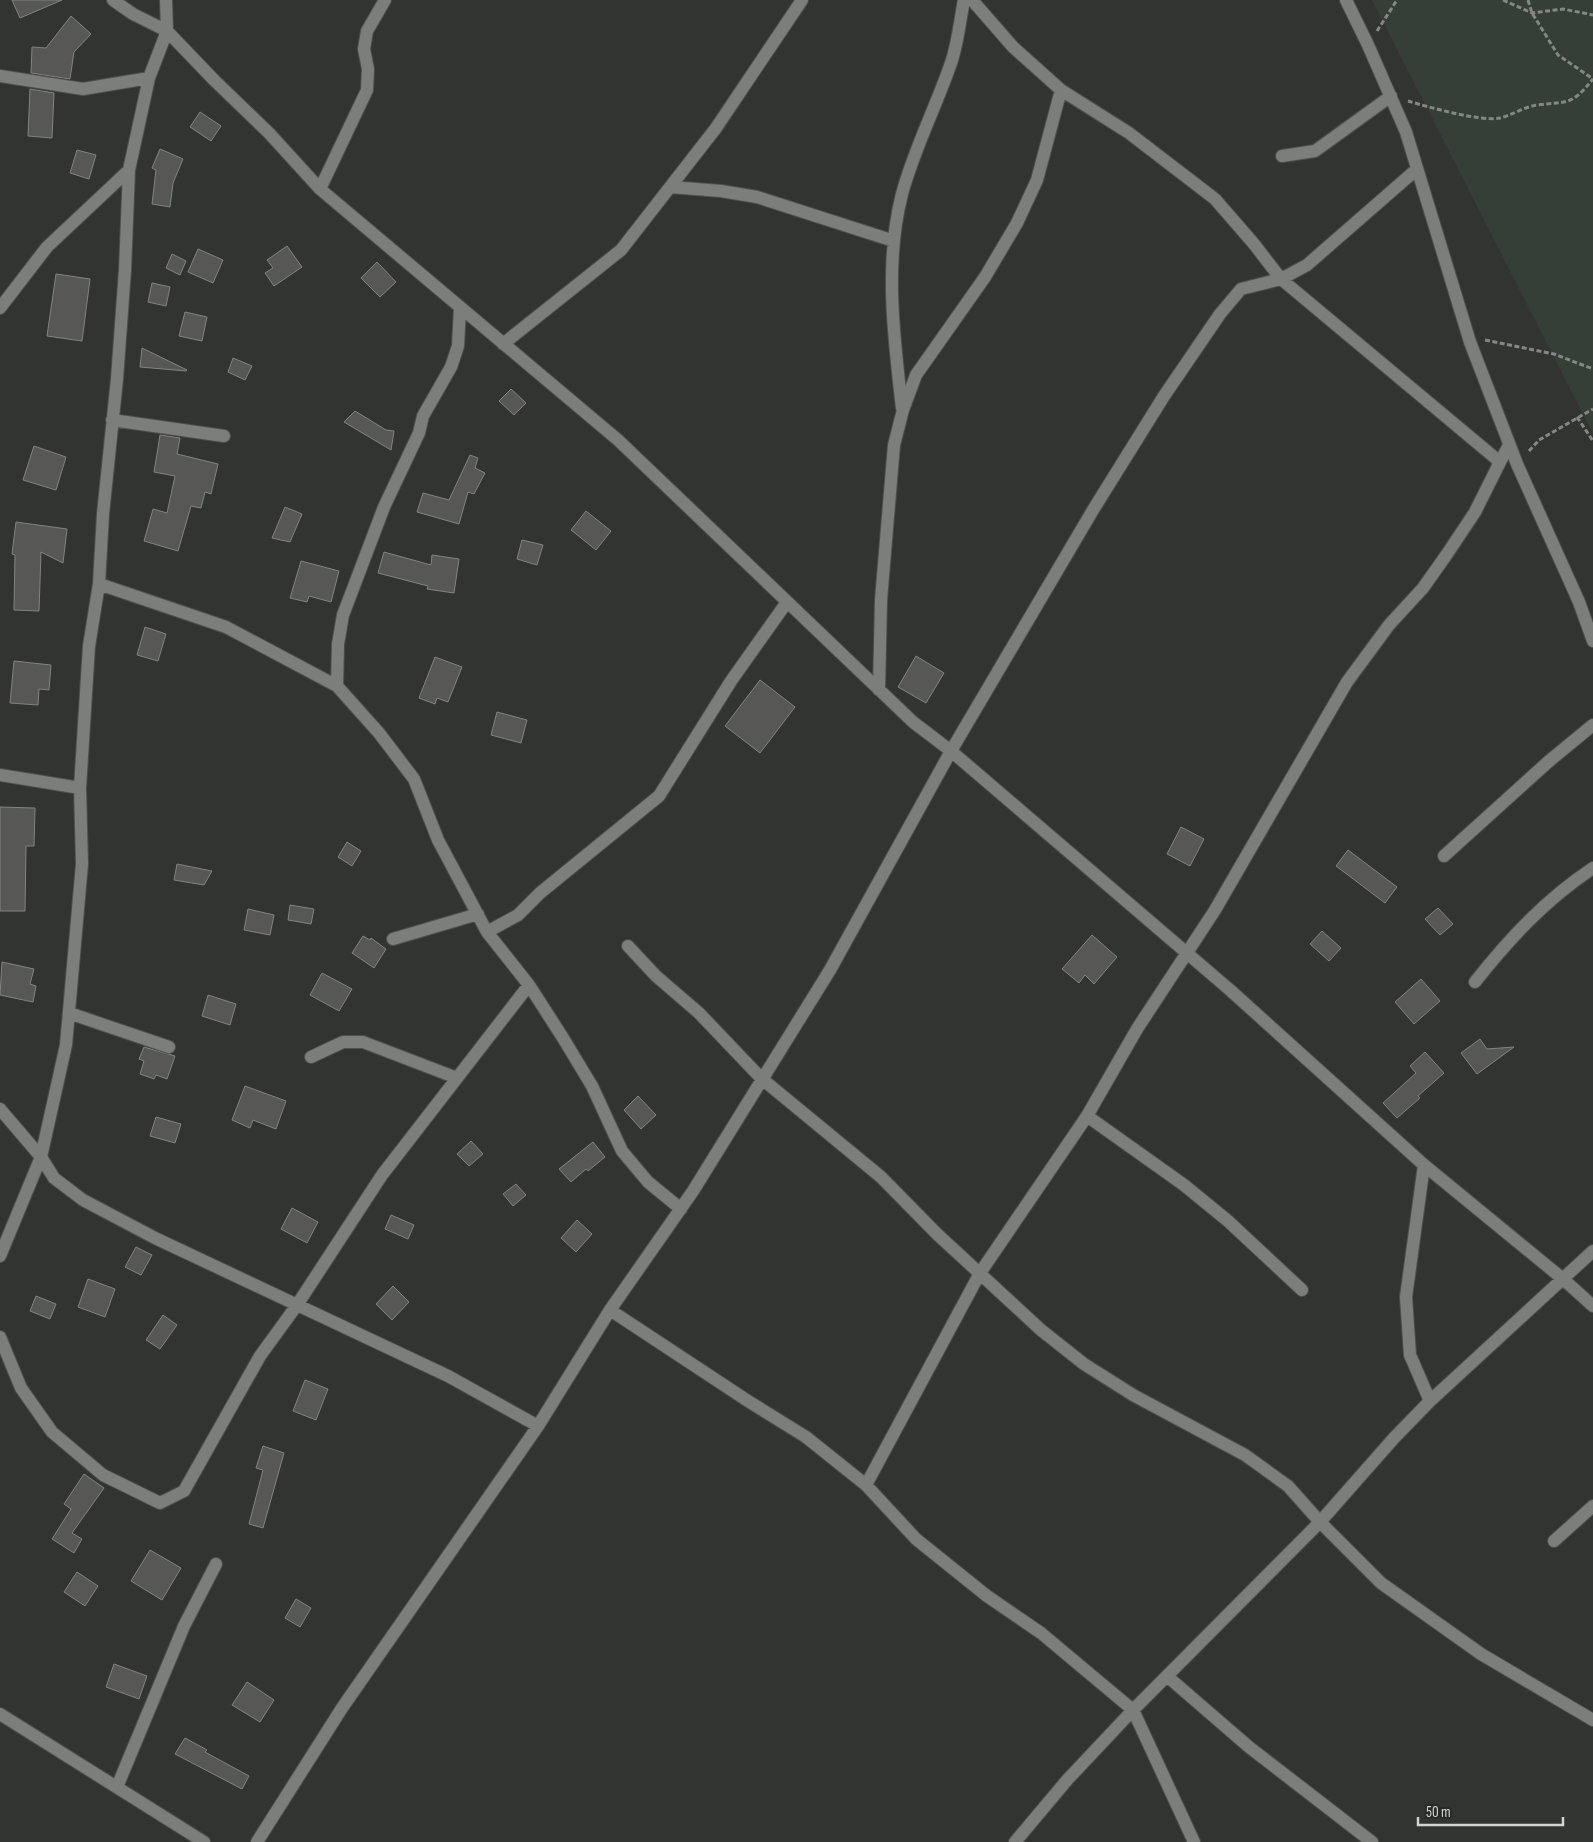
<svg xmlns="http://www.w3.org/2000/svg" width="1593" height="1842" font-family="'Sofia Sans Condensed',sans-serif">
<rect width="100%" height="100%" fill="#323432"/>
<path fill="#363e38" d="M1372,0H1593V434Z"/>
<path fill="#575855" stroke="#838481" d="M12,0H62L20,18Z
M71,16L91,34L74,52L70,79L31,73L32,47L46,48Z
M30,89L54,93L52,138L28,136Z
M200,112L221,126L211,141L190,127Z
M160,149L183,159L173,183L170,207L152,204L156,170L152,168Z
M77,150L96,155L89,179L70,173Z
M287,246L302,267L274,286L265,273L273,268L267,260Z
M198,249L223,260L213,283L188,272Z
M172,254L186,261L180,275L166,268Z
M377,262L396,282L380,297L361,278Z
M56,274L90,279L82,341L47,336Z
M152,283L170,287L166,306L148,302Z
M185,312L207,317L202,341L179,336Z
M142,348L187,370L186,371L140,367Z
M233,358L252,366L245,380L228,372Z
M511,389L526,403L514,415L499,401Z
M355,411L386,430L394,431L391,450L344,422Z
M160,435L180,438L177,454L218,464L211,494L205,492L201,508L191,506L178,551L144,541L153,509L167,513L175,476L154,472Z
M34,446L66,457L56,490L23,480Z
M470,455L478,458L475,468L485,473L474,494L468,492L459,524L417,512L423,493L449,500Z
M285,507L302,514L290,542L272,538Z
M586,511L611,531L596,550L571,530Z
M16,522L67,529L63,563L41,552L39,611L14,610L15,555L12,554Z
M522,540L543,545L537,565L517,559Z
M384,552L431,565L432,555L459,559L454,593L427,589L428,586L378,573Z
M301,561L339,571L331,602L309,596L307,602L290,598Z
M145,627L166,634L158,661L137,655Z
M916,656L944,673L926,703L898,687Z
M435,657L462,667L448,702L437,698L435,704L419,698Z
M14,661L51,665L49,690L39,689L38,705L10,703Z
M760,680L795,707L760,753L725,726Z
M497,712L527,720L521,743L491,735Z
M0,807L35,808L34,846H26L25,911H0Z
M1181,827L1204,839L1190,866L1167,854Z
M347,842L361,851L352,866L338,857Z
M1348,850L1397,887L1385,903L1336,866Z
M177,864L212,871L204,885L174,880Z
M290,905L314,909L311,924L288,920Z
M1438,908L1453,924L1440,935L1425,919Z
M248,909L274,915L270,935L244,930Z
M1322,931L1341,948L1329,961L1310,944Z
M1092,935L1117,957L1094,984L1085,975L1079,983L1062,969Z
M363,936L370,940L371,938L386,949L374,968L352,953Z
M2,962L34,969L30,984L36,986L33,1002L0,995Z
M322,973L352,989L339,1011L310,995Z
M1421,979L1440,1001L1414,1024L1395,1002Z
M208,995L236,1004L230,1025L202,1016Z
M1480,1039L1487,1049L1514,1047L1477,1074L1461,1053Z
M144,1047L175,1056L167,1079L156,1075L154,1079L140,1074L144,1061L139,1059Z
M1425,1052L1444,1073L1418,1096L1420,1098L1397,1118L1383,1103L1416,1073L1410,1066Z
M245,1086L286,1101L276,1129L253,1120L250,1128L232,1120Z
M638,1096L656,1115L641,1129L624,1110Z
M156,1117L181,1124L175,1143L150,1136Z
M471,1141L483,1154L469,1166L457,1154Z
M593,1142L605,1157L588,1171L586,1169L571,1182L559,1169Z
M516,1184L526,1195L513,1206L503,1194Z
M292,1208L318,1222L307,1243L281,1229Z
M391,1215L414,1225L408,1239L385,1229Z
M577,1220L592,1234L576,1252L561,1238Z
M136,1247L152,1255L141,1275L125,1267Z
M88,1279L115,1289L105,1317L78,1307Z
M393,1286L409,1302L392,1320L376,1304Z
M36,1296L56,1304L50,1319L30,1311Z
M163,1315L177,1325L160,1349L146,1340Z
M305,1380L328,1389L316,1420L293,1411Z
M263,1446L284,1453L263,1528L249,1524L263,1470L256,1468Z
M84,1474L104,1488L72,1533L82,1539L74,1553L52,1539L71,1509L64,1504Z
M150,1550L181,1568L162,1600L131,1581Z
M77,1572L98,1586L85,1606L64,1592Z
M296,1599L311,1608L300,1627L285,1618Z
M114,1664L147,1676L139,1699L106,1687Z
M247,1682L274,1700L260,1722L232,1705Z
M185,1738L207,1750L205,1752L249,1776L242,1789L175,1754Z"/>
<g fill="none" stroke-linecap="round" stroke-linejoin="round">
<g stroke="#4e504e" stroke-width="14">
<path id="street" d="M113,0L133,14L167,31L214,80L269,133L320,189L618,440L913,722L951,751L1230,990L1424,1165L1563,1279L1593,1306
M972,0L1013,47L1061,90L1129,133L1215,199L1254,244L1281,279L1307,265L1417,169
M1346,0L1368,45L1406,132L1470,342L1517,464L1579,602L1593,641
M0,76L83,89L149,78
M1282,156L1315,151L1391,96
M670,187L721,191L757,197L894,241
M320,189L367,90L368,69L364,49L367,31L385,0
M0,308L47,247L129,170
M503,344L621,250L716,128L802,0
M902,408C894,338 884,264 902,194C914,149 936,107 951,63C958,43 960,20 964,0
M112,420L224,436
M99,584L226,627L337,686L379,733L414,779L438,840L487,932L529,985L563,1038L592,1086L622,1151L648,1182L681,1209
M337,686L338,644L343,615L384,507L419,433L423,416L451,367L458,346L460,308
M879,690L881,600L894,445L903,410L916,375L985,277L1017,223L1037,180L1061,90
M0,775L80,788
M1444,856L1548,762L1593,725
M487,932L518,915L540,893L659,796L731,681L787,602
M393,939L478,914
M628,946L656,976L699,1013L762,1079L881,1177L937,1234L1041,1330L1084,1364L1133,1395L1245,1455L1288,1486L1320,1522L1381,1583L1481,1654L1593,1720
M1475,982C1509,939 1546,899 1593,868
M69,1013L169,1047
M311,1057L343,1042H363L457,1078
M0,1109L41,1157L54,1178L83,1200L155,1238L448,1376L538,1426
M1087,1116L1184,1185L1228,1221L1302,1290
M1424,1165L1406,1297L1410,1355L1430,1401
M0,1256L41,1157L66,1045L82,864L80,788L89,646L99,584L103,514L117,379L125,270L129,170L149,78L167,31L166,0
M610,1310L748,1401L806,1437L866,1485L916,1539L987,1596L1041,1633L1133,1710L1194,1842
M0,1337L21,1388L52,1432L103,1475L160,1503L184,1491L260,1356L297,1305L382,1175L529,985
M866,1485L980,1273L1087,1116L1137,1029L1215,910L1347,682L1389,625L1423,588L1447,554L1475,512L1500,462
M1554,1541L1593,1506
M1168,1677L1249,1747L1372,1842
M0,1714L204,1842
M117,1787L184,1626L216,1564
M257,1842L342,1708L538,1426L610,1310L693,1191L830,970L951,751L1093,510L1164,396L1220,314L1241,289L1281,279L1500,462L1509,445
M1015,1842L1068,1779L1133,1710L1320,1522L1394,1438L1430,1401L1593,1251"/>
</g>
<path stroke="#858785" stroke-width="3" stroke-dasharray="5 2.5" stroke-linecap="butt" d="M1503,0L1532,13L1563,9L1593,15
M1528,0L1532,13L1558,55L1593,79
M1377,31L1397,0
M1408,101C1428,107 1481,122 1500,118C1512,115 1524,107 1537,105C1569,101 1571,106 1593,79
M1485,340L1554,354L1593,369
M1577,417L1593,441
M1529,451L1539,440L1593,409"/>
<use href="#street" stroke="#7b7e7b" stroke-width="12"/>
</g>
<path d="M1418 1817v8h145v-8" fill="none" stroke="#d2d4d2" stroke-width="2.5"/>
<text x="1426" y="1817" font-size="15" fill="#d2d4d2" stroke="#282a28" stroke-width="4" paint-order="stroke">50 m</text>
</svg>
